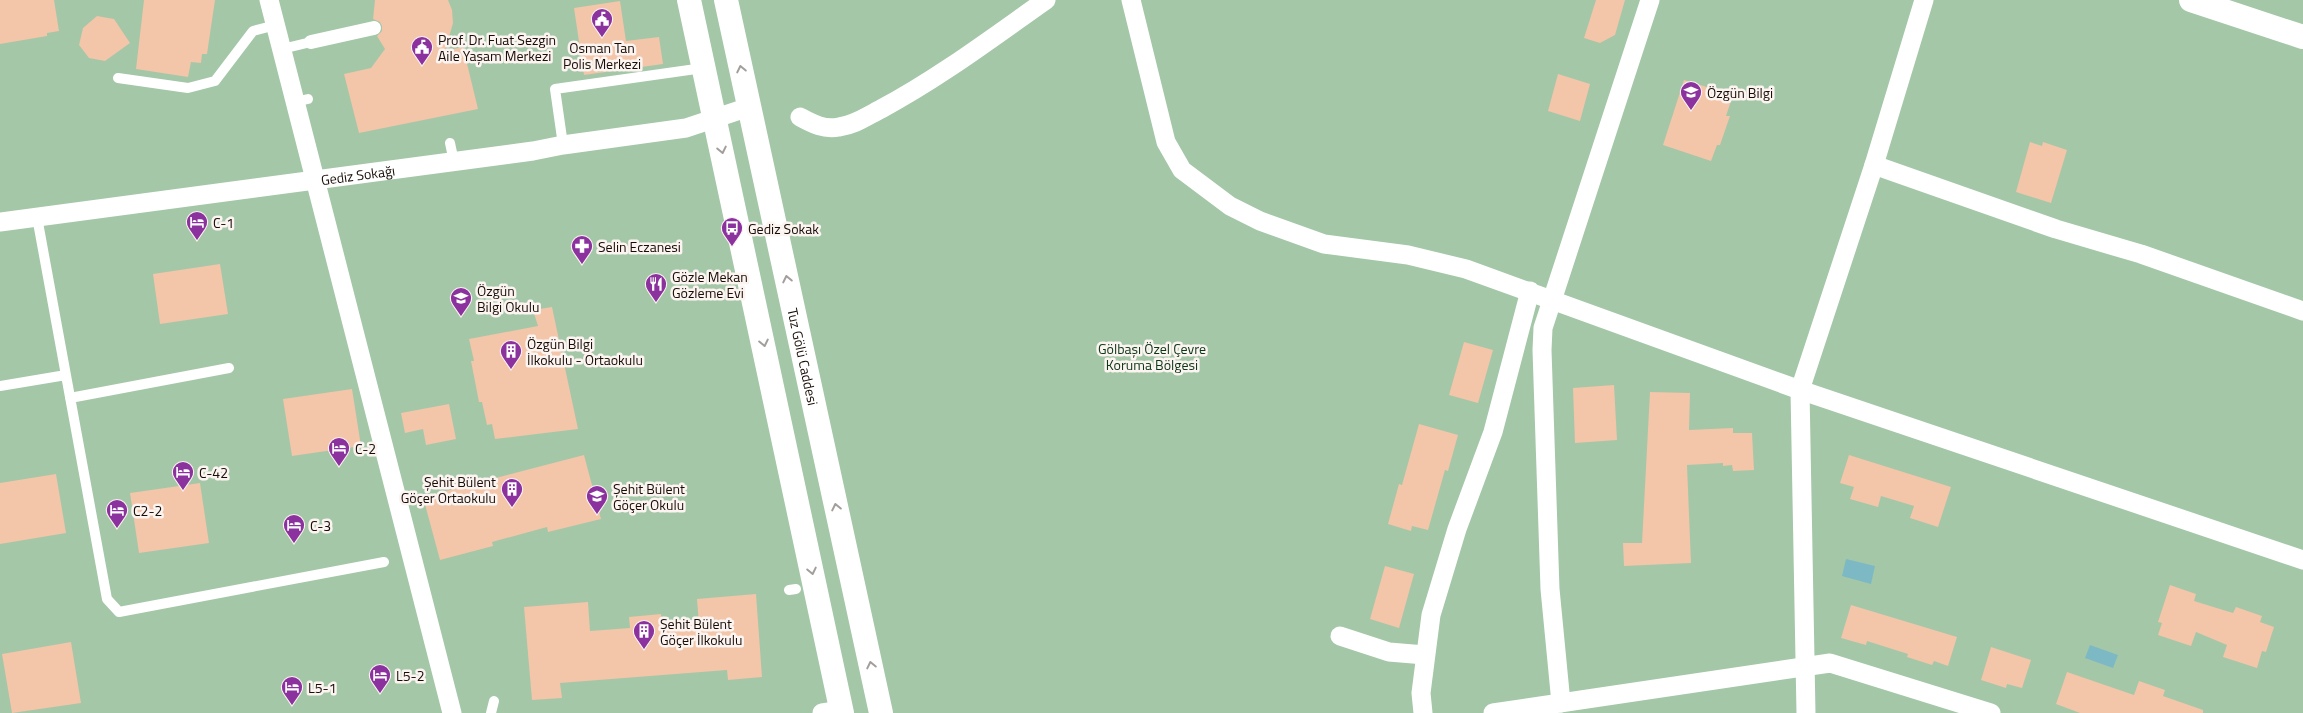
<svg xmlns="http://www.w3.org/2000/svg" width="2303" height="713" font-family="'Titillium Web',sans-serif">
<rect width="100%" height="100%" fill="#ffe2d1"/>
<path fill="#a4c7a8" d="M0,0H2303V713H0Z"/>
<path fill="#7db9c5" d="M1846,559L1875,566L1871,584L1842,576Z
M2090,645L2118,655L2113,668L2085,658Z"/>
<path fill="#f3c5a9" d="M0,0H54L59,31L47,33V36L0,44Z
M144,0H215L207,54H202L201,63L191,62L188,77L136,69Z
M375,0H448L452,10L453,23L445,51L463,47L478,109L359,133L344,74L371,68L385,49L377,36L382,31V26L380,22L373,19Z
M1596,0H1625L1615,35L1600,43L1584,38Z
M620,1L626,41L659,37L663,64L584,75L574,8Z
M97,16L114,19L130,43L105,61L89,58L79,45L83,28Z
M1558,74L1590,84L1580,121L1548,111Z
M1684,80L1733,95L1726,116H1730L1720,145H1717L1711,161L1663,145Z
M2030,142L2042,146L2043,142L2067,150L2051,203L2016,192Z
M220,264L228,314L160,324L153,274Z
M552,307L578,429L495,439L492,424L487,425L482,402H479L471,361H474L469,339L538,326L533,310Z
M1464,342L1493,350L1478,403L1449,395Z
M1614,385L1617,440L1575,443L1573,388Z
M352,389L361,446L292,456L283,399Z
M1650,392L1690,393L1689,430L1733,428V433H1752L1754,470L1733,471L1732,465L1723,466V463L1687,465L1691,563L1624,566L1623,543H1642Z
M449,404L456,439L426,445L423,429L405,433L401,413Z
M1419,424L1458,435L1448,471L1445,470L1428,530L1412,526L1411,531L1388,524L1399,484L1402,485Z
M584,455L601,519L548,532L547,527L492,542L493,546L440,560L423,497Z
M1849,455L1951,487L1938,527L1910,518L1914,506L1881,496L1878,507L1850,499L1854,487L1840,483Z
M56,474L66,533L0,544V483Z
M200,483L209,543L139,553L130,493Z
M1385,566L1414,574L1399,628L1370,619Z
M2170,585L2196,594L2194,601L2233,613L2236,607L2262,616L2260,622L2274,627L2266,652L2262,651L2257,668L2223,657L2227,645L2196,632L2191,646L2158,635L2162,623L2158,622Z
M756,594L762,677L728,680L727,670L560,683L562,698L532,700L524,607L588,602L590,631L630,628L629,617L661,614L662,627L699,624L697,599Z
M1851,605L1957,637L1948,666L1934,661L1932,665L1907,657L1908,654L1867,641L1866,645L1841,638Z
M71,642L81,703L12,713L2,654Z
M1991,647L2031,660L2022,688L2007,684L2006,688L1981,680Z
M2067,672L2134,695L2139,681L2165,690L2163,696L2203,710V713H2080L2056,704Z"/>
<g fill="none" stroke-linecap="round" stroke-linejoin="round">
<path stroke="#fff" stroke-width="10" d="M282,49L311,42
M118,78L188,88L215,81L253,31L276,25
M295,102L308,99
M450,143L454,162
M563,145L555,89L703,68
M37,217L107,599L119,612L384,562
M0,386L66,375
M70,398L229,368
M789,590L796,589
M491,713L494,701"/>
<path stroke="#fff" stroke-width="14" d="M311,42L374,28"/>
<g stroke="#fff" stroke-width="19">
<path d="M269,0L452,713"/>
<path d="M1131,0L1166,142L1182,170L1230,206L1260,221L1324,244L1408,255L1466,269L1800,390L2303,560"/>
<path d="M800,117C813,124 824,130 839,127C855,125 867,116 881,109C939,78 992,38 1046,0"/>
<path d="M1874,165L2056,229L2141,254L2303,311"/>
<path id="s1" d="M0,222L533,151L563,145L686,128L749,107"/>
<path d="M1340,636L1389,652L1425,655"/>
<path d="M1561,703L1550,589L1542,350L1543,328L1650,0"/>
<path d="M822,713L842,710"/>
<path d="M1423,713L1421,693L1431,615L1457,529L1493,432L1530,291"/>
<path d="M1493,713L1830,663L1991,713"/>
<path d="M1806,713L1800,390L1874,165L1924,0"/>
</g>
<g stroke="#fff" stroke-width="24">
<path d="M689,0L842,713"/>
<path id="s2" d="M726,0L881,713"/>
<path d="M2191,0L2303,37"/>
</g>
</g>
<defs><path id="oneway-chevron" d="M-2-3.5L2.5 0L-2 3.5" fill="none" stroke-width="1.6" stroke-linecap="round" stroke-linejoin="round" transform="scale(1.25)"/></defs>
<g stroke="#a39e9b">
<use href="#oneway-chevron" transform="translate(741 69) rotate(-102)"/>
<use href="#oneway-chevron" transform="translate(722 150) rotate(78)"/>
<use href="#oneway-chevron" transform="translate(787 279) rotate(-102)"/>
<use href="#oneway-chevron" transform="translate(764 343) rotate(78)"/>
<use href="#oneway-chevron" transform="translate(836 507) rotate(-102)"/>
<use href="#oneway-chevron" transform="translate(812 571) rotate(78)"/>
<use href="#oneway-chevron" transform="translate(871 665) rotate(-102)"/>
</g>
<defs>
<g id="civic-pin" transform="scale(1.125)"><path d="M0 17L-7.5 6A9.5 9.5 0 1 1 7.5 6Z" fill="#8b329f" stroke="#fbf4f0"/><path d="M-.6-6.5H3V-4.5H.6V-3L4-1V1h2V6H-6V1h2V-1L-.6-3ZM-1.2 2.5V6h2.4V2.5Z" fill="#fff"/></g>
<g id="school-pin" transform="scale(1.125)"><path d="M0 17L-7.5 6A9.5 9.5 0 1 1 7.5 6Z" fill="#8b329f" stroke="#fbf4f0"/><path d="M0-5L7-2L0 1L-7-2ZM-4 1L0 2.5L4 1V4Q0 6-4 4Z" fill="#fff"/></g>
<g id="hotel-pin" transform="scale(1.125)"><path d="M0 17L-7.5 6A9.5 9.5 0 1 1 7.5 6Z" fill="#8b329f" stroke="#fbf4f0"/><path d="M-6-4.5h1.5V1H6V5H4.5V3h-9V5H-6ZM-4 0a1.8 1.8 0 1 1 3.6 0ZM.5 0V-2.5h3Q6-2.5 6 0Z" fill="#fff"/></g>
<g id="bus-pin" transform="scale(1.125)"><path d="M0 17L-7.5 6A9.5 9.5 0 1 1 7.5 6Z" fill="#8b329f" stroke="#fbf4f0"/><path d="M-5-6H5V4H4V6H2V4H-2V6H-4V4H-5ZM-3.5-4V0h7V-4ZM-3.5 1.2v1.5H-2V1.2ZM2 1.2v1.5H3.5V1.2Z" fill="#fff"/></g>
<g id="pharmacy-pin" transform="scale(1.125)"><path d="M0 17L-7.5 6A9.5 9.5 0 1 1 7.5 6Z" fill="#8b329f" stroke="#fbf4f0"/><path d="M-2-6h4v4h4v4h-4v4h-4v-4h-4v-4h4Z" fill="#fff"/></g>
<g id="restaurant-pin" transform="scale(1.125)"><path d="M0 17L-7.5 6A9.5 9.5 0 1 1 7.5 6Z" fill="#8b329f" stroke="#fbf4f0"/><path d="M-5-6h1v4h1v-4h1v4h1v-4h1v5L-1.5 .5V6h-2V.5L-5-1ZM5-6V6H3V1.5H1.5Q1.5-4 5-6Z" fill="#fff"/></g>
<g id="building-pin" transform="scale(1.125)"><path d="M0 17L-7.5 6A9.5 9.5 0 1 1 7.5 6Z" fill="#8b329f" stroke="#fbf4f0"/><path d="M-4-6H4V6H1V3H-1V6H-4ZM-2.5-4.3h1.7v1.8h-1.7ZM.8-4.3h1.7v1.8H.8ZM-2.5-1h1.7V.8h-1.7ZM.8-1h1.7V.8H.8Z" fill="#fff"/></g>
</defs>
<g fill-rule="evenodd">
<use href="#civic-pin" x="602" y="19"/>
<use href="#civic-pin" x="422" y="47"/>
<use href="#school-pin" x="1691" y="92"/>
<use href="#hotel-pin" x="197" y="222"/>
<use href="#bus-pin" x="732" y="228"/>
<use href="#pharmacy-pin" x="582" y="246"/>
<use href="#restaurant-pin" x="656" y="284"/>
<use href="#school-pin" x="461" y="298"/>
<use href="#building-pin" x="511" y="351"/>
<use href="#hotel-pin" x="339" y="448"/>
<use href="#hotel-pin" x="183" y="472"/>
<use href="#building-pin" x="512" y="489"/>
<use href="#school-pin" x="597" y="496"/>
<use href="#hotel-pin" x="117" y="510"/>
<use href="#hotel-pin" x="294" y="525"/>
<use href="#building-pin" x="644" y="631"/>
<use href="#hotel-pin" x="380" y="675"/>
<use href="#hotel-pin" x="292" y="687"/>
</g>
<g text-anchor="middle" dominant-baseline="central" stroke-width="5" stroke-linejoin="round" paint-order="stroke">
<g font-size="14" fill="#180c06" stroke="#fbf4f0" text-anchor="start">
<text x="438" y="39">Prof. Dr. Fuat Sezgin<tspan x="438" dy="16">Aile Yaşam Merkezi</tspan></text>
<text x="602" y="47" text-anchor="middle">Osman Tan<tspan x="602" dy="16">Polis Merkezi</tspan></text>
<text x="1707" y="92">Özgün Bilgi</text>
<text x="213" y="222">C-1</text>
<text x="748" y="228">Gediz Sokak</text>
<text x="598" y="246">Selin Eczanesi</text>
<text x="672" y="276">Gözle Mekan<tspan x="672" dy="16">Gözleme Evi</tspan></text>
<text x="477" y="290">Özgün<tspan x="477" dy="16">Bilgi Okulu</tspan></text>
<text x="527" y="343">Özgün Bilgi<tspan x="527" dy="16">İlkokulu - Ortaokulu</tspan></text>
<text x="355" y="448">C-2</text>
<text x="199" y="472">C-42</text>
<text x="496" y="481" text-anchor="end">Şehit Bülent<tspan x="496" dy="16">Göçer Ortaokulu</tspan></text>
<text x="613" y="488">Şehit Bülent<tspan x="613" dy="16">Göçer Okulu</tspan></text>
<text x="133" y="510">C2-2</text>
<text x="310" y="525">C-3</text>
<text x="660" y="623">Şehit Bülent<tspan x="660" dy="16">Göçer İlkokulu</tspan></text>
<text x="396" y="675">L5-2</text>
<text x="308" y="687">L5-1</text>
</g>
<g font-size="14" fill="#180c06" stroke="#fbf4f0">
<text stroke="none"><textPath href="#s1" startOffset="361">Gediz Sokağı</textPath></text>
<text stroke="none"><textPath href="#s2" startOffset="365">Tuz Gölü Caddesi</textPath></text>
</g>
<g font-size="14" fill="#0a3715" stroke="#fbf4f0">
<text x="1152" y="348">Gölbaşı Özel Çevre<tspan x="1152" dy="16">Koruma Bölgesi</tspan></text>
</g>
</g>
</svg>
